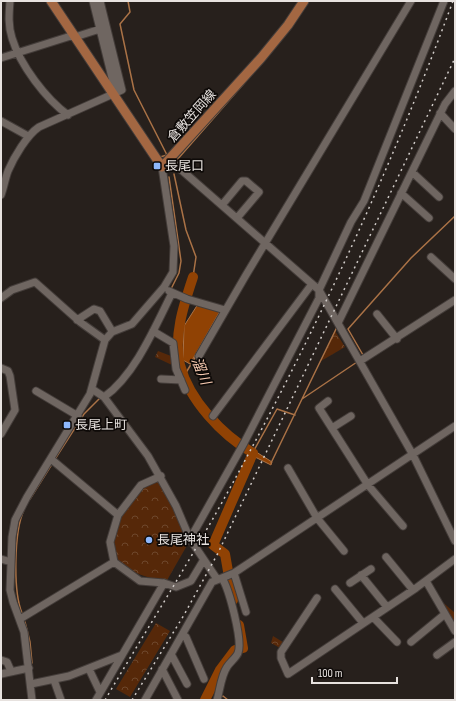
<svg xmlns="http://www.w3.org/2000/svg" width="456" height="701" font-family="'Sofia Sans Condensed','Noto Sans JP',sans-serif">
<defs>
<pattern id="forest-crowns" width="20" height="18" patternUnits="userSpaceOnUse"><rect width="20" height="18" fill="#562809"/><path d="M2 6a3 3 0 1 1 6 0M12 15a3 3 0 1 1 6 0" fill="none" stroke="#6e472c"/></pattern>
</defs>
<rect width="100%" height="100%" fill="#27201c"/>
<path fill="url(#forest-crowns)" d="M335,331L345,347L321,361Z
M158,351L171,356L172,365L155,357Z
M160,478L189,542L166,582C146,577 130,573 115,559L112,536L120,516L143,486Z
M439,599L455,613V620L452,622Z
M156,623L170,631L130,697L116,689Z
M273,636L286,644L282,649L271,643Z"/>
<path fill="#904204" stroke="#aa7246" d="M198,304L220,311L190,364L183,360L184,326Z
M242,443L272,462L271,465L239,449Z"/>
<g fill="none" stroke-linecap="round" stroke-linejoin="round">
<path stroke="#aa7246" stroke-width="1.5" d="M128,1L130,12L120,24L134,90L167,155L160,157
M428,132L441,105
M176,161L247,80
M170,170L172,165
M174,174L186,230L196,257L193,277
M169,177L181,261L179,273L171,289
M363,355L348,329L411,258L455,216
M184,376L196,356
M302,399L337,327
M253,452L277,409L295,415
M55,459L84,414L100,398
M271,463L302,399L357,362
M30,499L52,464
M22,613C13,591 14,531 24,510
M25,622L30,642L32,663
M220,697L223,696L228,700"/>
<path stroke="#904204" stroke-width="10" d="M193,277C184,304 173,336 180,365C189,400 222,435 253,453L213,545L225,554L233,600
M205,700L220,670L235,650L243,648L239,625"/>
<g stroke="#443d3a" stroke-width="9">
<path id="minor" d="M10,1C9,14 8,26 12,38C20,65 46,99 68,115
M93,1L116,94
M75,37L100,29
M1,58L74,35
M440,113L455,129
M1,121L28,136
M170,160L319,290L413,455L455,541
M412,172L439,197
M401,193L429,218
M1,195C4,187 5,179 8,171C14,157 27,135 39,127L122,90L100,1
M222,205L242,181H246L259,192L237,218
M431,257L455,279
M169,291L187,299L225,310
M1,298L12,290L35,282L80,322L105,340
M377,314L397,339
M77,320L94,309L100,311L112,331
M338,323L445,104L455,91
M153,331L173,343L176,369L185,390
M199,356L246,275L411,1
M360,361L455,300
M1,368L8,371L10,376L15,410L1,434
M161,379L181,380
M92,389L104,397L148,456L176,506L190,539L217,579
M36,391L78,416
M104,397C135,375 155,327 172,293
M328,401L319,408L368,485L403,526
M213,416L312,284
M332,428L351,416
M51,459L118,515
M288,468L317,518L344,551
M161,476L141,485L118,515L110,542L114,562L140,581L164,583L176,587L191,581L203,561
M190,539L244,443L319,298V290L351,222L364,201L444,1
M386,557L413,590
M1,559L11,562
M234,573L246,612
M361,575L387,607
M426,581L455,631
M350,583L371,569
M335,589L363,623
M317,598L281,652V658L288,674L416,588L455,559
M373,617L397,642
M20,619L114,562
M182,635L186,637L204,679
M411,642L445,614
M171,654L187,684
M437,655L455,642
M1,660L7,662L11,671
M89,669L100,692
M162,669L178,700
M1,674L29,668
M54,680L61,700
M31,684L69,676L122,655
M32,700L24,632L13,602L10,590L12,537L15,520L27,497L90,394L105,340L112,332L132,324L164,287L173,272L174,246L162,167
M96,700L164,583
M145,700L212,582L234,573L455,426
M217,700C220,690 221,676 227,667C230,662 236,658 238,653C243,641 229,589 222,578"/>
</g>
<g stroke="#443d3a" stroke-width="11">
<path id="major" d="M51,1L162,167L261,58L288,25L304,1"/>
</g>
<use href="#minor" stroke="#6f6661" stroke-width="7"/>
<use href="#major" stroke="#a36742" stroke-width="9"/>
<path stroke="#d0cbc8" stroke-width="1.5" stroke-dasharray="2 4" stroke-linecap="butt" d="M105,700C145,632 187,566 225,497C313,338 390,172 453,1
M132,700L184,615L218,553L455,58"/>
</g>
<g fill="#8eb8fd" stroke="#0e0a08" stroke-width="1.5">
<rect x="153" y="162" width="8" height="8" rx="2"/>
<rect x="63" y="421" width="8" height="8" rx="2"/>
<circle cx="149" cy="540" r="4"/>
</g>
<g text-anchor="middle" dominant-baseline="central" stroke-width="3.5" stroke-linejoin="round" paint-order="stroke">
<g font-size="13" fill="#e7e2df" stroke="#0e0a08">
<text transform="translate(192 116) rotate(-48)">倉敷笠岡線</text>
</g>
<g font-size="13" fill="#e7e2df" stroke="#0e0a08" text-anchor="start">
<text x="165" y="166">長尾口</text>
<text x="75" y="425">長尾上町</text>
<text x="157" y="540">長尾神社</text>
</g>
<g font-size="14" font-style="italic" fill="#f6c9b0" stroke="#0e0a08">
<text transform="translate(201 371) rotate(67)">溜川</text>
</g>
</g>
<rect width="456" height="701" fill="none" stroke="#e7e2df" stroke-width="4"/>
<path d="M312 677v6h85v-6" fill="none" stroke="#e7e2df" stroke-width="2"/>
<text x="318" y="677" font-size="12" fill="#e7e2df" stroke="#0e0a08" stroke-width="3" paint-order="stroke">100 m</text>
</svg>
